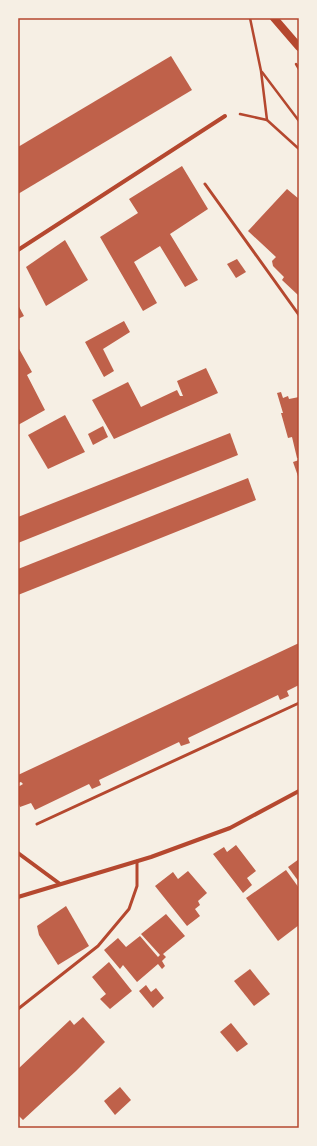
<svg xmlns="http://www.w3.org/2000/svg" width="317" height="1146" viewBox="0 0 317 1146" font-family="'DM Sans',sans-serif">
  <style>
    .building { fill: #bf614a }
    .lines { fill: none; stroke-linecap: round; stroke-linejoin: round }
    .path { stroke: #b5482f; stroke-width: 2.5 }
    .service { stroke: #b5482f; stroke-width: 3 }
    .minor { stroke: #b5482f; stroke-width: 4 }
    .secondary { stroke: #b5482f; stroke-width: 8 }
    .neatline { fill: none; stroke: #b5482f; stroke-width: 1.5 }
  </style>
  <rect width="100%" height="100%" fill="#f6efe4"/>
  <g class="building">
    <polygon points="171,56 192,90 18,194 18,147"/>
    <polygon points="182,166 208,209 170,234 198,280 185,287 160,246 134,262 157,303 143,311 100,237 138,213 129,199"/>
    <polygon points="287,189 299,199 299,296 282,280 284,277 273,266 272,261 276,257 248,231"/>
    <polygon points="65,240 88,280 46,306 26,267"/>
    <polygon points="237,259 246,272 236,278 227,264"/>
    <polygon points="18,305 24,316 18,319"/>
    <polygon points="124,321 130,332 103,349 114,371 104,377 85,342"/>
    <polygon points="18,347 32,372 27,375 45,410 18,425"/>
    <polygon points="206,368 218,393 114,439 92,400 128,382 141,407 177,390 180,396 183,396 177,381"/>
    <polygon points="281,392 283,398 288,396 289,399 299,397 299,458 297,458 292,437 288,438 281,413 283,413 277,393"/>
    <polygon points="65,415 85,452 48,469 28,435"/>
    <polygon points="103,426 108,437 93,445 88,434"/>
    <polygon points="230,433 238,455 18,543 18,517"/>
    <polygon points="299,460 299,479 293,462"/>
    <polygon points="248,478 256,500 18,595 18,569"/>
    <polygon points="299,643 299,685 287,691 289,696 280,700 278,695 188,738 190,743 181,746 179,742 99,780 101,785 92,789 89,784 35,810 31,803 20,807 18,802 18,787 23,784 21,782 18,783 18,775"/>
    <polygon points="236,845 256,871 247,878 252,885 243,893 213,854 224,847 227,852"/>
    <polygon points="299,859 299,882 288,867"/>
    <polygon points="286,870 299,888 299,925 278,941 246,898"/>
    <polygon points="188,871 207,893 198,901 200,905 195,909 200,916 187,926 155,886 173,872 178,879"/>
    <polygon points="66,906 89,946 58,965 39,935 37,926"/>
    <polygon points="166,914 185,936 163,954 166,957 162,961 165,966 162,969 158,964 137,982 123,965 120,969 104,950 118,938 126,947 140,936 158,957 160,955 141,934"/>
    <polygon points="109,962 132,991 110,1009 100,999 106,994 92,977"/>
    <polygon points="250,969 270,994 254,1006 234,981"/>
    <polygon points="146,985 151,992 156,988 164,998 153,1008 139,991"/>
    <polygon points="83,1017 105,1042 76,1071 23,1120 18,1115 18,1069 70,1020 74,1025"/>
    <polygon points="231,1023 248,1044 237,1052 220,1032"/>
    <polygon points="120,1087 131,1100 115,1115 104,1101"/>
  </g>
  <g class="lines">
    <g class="path">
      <polyline points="250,18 261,71 267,120 299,149"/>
      <polyline points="296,64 299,69"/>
      <polyline points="262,72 299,121"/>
      <polyline points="240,114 267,120"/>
    </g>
    <g class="service">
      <polyline points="205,184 299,315"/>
      <polyline points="37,824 299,703"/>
      <polyline points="18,1009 98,946 129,909 137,886 137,861"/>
    </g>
    <g class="minor">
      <polyline points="18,250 225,116"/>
      <polyline points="18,853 60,884"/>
      <polyline points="18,897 151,857 230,828 299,791"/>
    </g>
    <polyline class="secondary" points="274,18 299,47"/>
  </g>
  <rect width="317" height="1146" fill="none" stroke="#f6efe4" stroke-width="38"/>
  <rect x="19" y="19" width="279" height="1108" class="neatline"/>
</svg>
